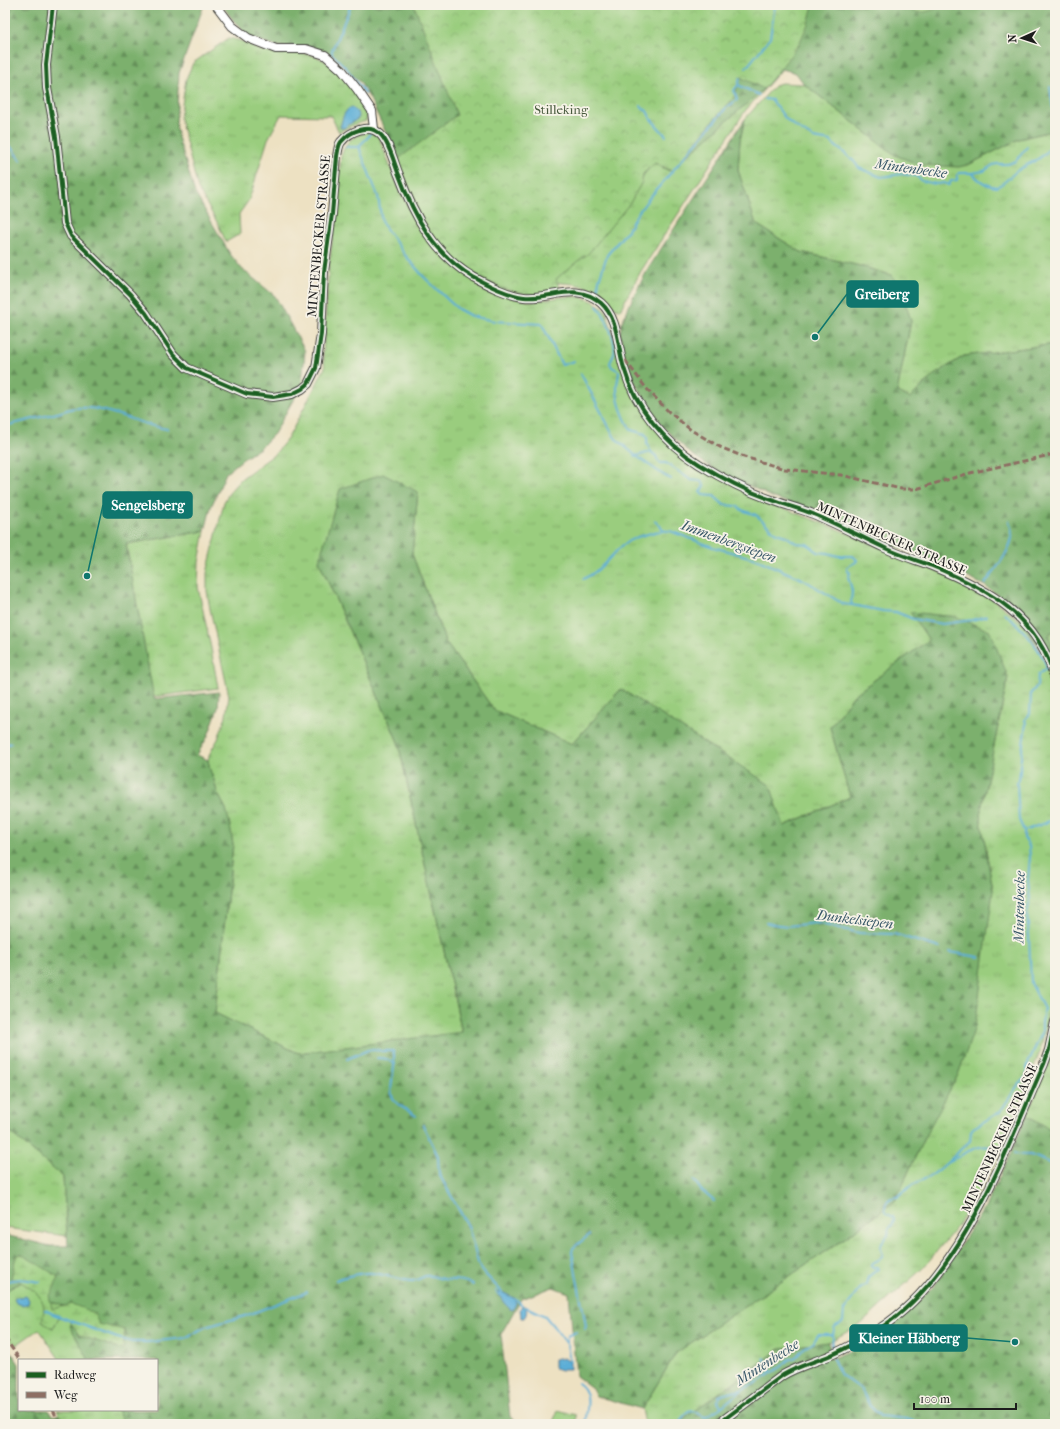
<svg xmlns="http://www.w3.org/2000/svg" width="1060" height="1429" viewBox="0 0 1060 1429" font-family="'IM FELL French Canon',serif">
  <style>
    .grass { fill: url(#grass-tufts); stroke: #5b744d }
    .forest { fill: url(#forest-firs); stroke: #4c6644 }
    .wetland { fill: url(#wetland-marsh); stroke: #5b744d }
    .park { fill: url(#park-crowns); stroke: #5b744d }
    .water { fill: #5caed7; stroke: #3c657a }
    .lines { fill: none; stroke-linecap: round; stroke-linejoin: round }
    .stream { stroke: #5caed7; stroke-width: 2 }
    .minor-casing { stroke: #3b3a35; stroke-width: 10 }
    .minor { stroke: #fff; stroke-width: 8 }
    .quiet { stroke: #8d6e63; stroke-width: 3; stroke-dasharray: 6 3; stroke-linecap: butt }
    .cycleway-casing { stroke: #f7f3e8; stroke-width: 6 }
    .cycleway { stroke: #1b5e20; stroke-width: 4 }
    .labels { text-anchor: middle; stroke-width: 3.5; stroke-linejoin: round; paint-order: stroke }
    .park-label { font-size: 13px; fill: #485a3e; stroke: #f7f3e8 }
    .street-label { font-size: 13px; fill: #1c1c1c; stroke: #f7f3e8 }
    .water-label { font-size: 14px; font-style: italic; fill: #365667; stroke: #f7f3e8 }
    .leader { fill: none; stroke: #0f766e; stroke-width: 1.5 }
    .callout-dot { fill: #0f766e; stroke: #f7f3e8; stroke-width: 1.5 }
    .callout { fill: #0f766e; stroke: #0f766e; stroke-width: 1.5 }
    .callout-label { font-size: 14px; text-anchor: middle; font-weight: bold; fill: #fff }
  </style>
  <defs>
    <pattern id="grass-tufts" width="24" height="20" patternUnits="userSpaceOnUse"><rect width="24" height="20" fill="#9acd7e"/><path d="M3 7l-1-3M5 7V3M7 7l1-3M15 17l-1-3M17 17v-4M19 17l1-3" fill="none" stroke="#84af6c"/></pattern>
    <pattern id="forest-firs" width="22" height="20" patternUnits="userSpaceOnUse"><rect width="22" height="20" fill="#7bb06d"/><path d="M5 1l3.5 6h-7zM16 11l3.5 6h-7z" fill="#648e59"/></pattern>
    <pattern id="wetland-marsh" width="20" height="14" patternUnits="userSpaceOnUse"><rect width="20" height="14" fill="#9acd7e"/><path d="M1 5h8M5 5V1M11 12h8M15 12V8" fill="none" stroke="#84af6c"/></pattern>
    <pattern id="park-crowns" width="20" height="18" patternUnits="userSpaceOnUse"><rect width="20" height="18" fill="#9acd7e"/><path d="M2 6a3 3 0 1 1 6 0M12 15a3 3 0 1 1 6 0" fill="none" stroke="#84af6c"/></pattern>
  </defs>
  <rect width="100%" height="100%" fill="#f7f3e8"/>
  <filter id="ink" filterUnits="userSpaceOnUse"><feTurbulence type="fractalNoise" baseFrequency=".025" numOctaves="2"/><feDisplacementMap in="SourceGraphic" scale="8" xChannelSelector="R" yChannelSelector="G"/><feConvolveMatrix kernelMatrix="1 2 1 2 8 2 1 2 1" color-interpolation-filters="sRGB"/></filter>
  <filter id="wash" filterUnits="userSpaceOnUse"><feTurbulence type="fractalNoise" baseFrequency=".012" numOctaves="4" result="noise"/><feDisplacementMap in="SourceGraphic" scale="16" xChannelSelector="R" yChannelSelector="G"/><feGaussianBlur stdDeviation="0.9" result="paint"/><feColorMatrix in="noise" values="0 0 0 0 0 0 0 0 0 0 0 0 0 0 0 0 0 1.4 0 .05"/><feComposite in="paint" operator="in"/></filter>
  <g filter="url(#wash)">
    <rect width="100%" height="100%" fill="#ede1c2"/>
    <g class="grass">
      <polygon points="5,5 11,5 5,36"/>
      <path d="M229,38C235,39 241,41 247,43C252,45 256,49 261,50C272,54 286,52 298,53C326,54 343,74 358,96C364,104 370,111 366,121L356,124L339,132L331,116L281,115L268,139L249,200L239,214L240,234L226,242L217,222L198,189L180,118L186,79L193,63Z"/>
      <polygon points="781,83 804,84 895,155 970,164 1019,139 1055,130 1055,344 964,356 934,375 910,398 897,392 911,321 891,275 860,266 801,252 756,224 738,170 740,140 745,119 775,85"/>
      <polygon points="768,85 745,111 641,271 620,310 602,300 593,289 574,284 550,282 575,260 654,162 670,170"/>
      <path d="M367,132L378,135L399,189L411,212L514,298C521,299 529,302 535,301C561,298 584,289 606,311L633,395L682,454L770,503L830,526L933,569L986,594L1023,623L1050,668L1049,689L1055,716V982L1041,1048L1003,1147L994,1164L956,1228L923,1268L861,1324L829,1342L781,1348L676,1424H645L642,1409L676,1353L834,1246L895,1201L924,1138L993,890L980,815L1008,677L911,612L929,640L854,695L830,727L850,797L784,826L621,689L572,744L494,710L446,643L412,554L418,492L319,561L398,742L462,1033L298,1053L215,1013L233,844L226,809L217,792L214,780L210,770L208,760L210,753L218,739L226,716L229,696L210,609L207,591V573L224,502L231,490L242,478L275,454L288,438L325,368L323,353L329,265L336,215L341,156L345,146L350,140L360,134Z"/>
      <polygon points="205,531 199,562 198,587 211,648 218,688 153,697 126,544"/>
      <polygon points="1055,630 1055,652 1047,635"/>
      <polygon points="1055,1038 1055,1132 1027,1115 1047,1067"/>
      <polygon points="5,1128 63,1177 67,1236 5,1228"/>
      <polygon points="33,1276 79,1311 71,1326 89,1360 60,1360 39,1329 15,1346 5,1333 5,1291"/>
      <polygon points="57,1410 117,1410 124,1424 66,1424"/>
      <polygon points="558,1410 576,1415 576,1424 552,1424"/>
    </g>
    <g class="forest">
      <polygon points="12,5 204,5 179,73 176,124 178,137 195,193 230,254 242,269 275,296 305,351 302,384 274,434 260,448 243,459 226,473 211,507 205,531 126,544 154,699 219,692 218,708 208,736 197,755 208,760 210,770 214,780 217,792 226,809 230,825 233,844 215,1013 298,1053 462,1032 398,742 319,561 340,489 383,474 418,492 412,554 446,643 494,710 572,744 621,689 770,785 784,826 850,797 830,727 854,695 929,640 910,612 957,617 990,631 1008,677 980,815 993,890 975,1027 958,1075 924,1138 895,1201 834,1246 676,1353 642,1409 596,1396 592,1388 576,1376 569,1293 553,1287 521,1299 501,1334 510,1417 519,1424 124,1424 117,1410 157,1410 157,1360 89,1360 70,1326 79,1311 46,1300 33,1276 5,1291 5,1235 50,1246 68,1246 63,1177 5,1128 5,1021 9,1012 5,1009 5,36"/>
      <polygon points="222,5 1055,5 1055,130 1019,139 970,164 959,167 920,165 895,155 804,84 796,73 782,69 768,85 669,171 653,162 575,260 473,274 451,258 432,235 410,194 387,135 370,99 360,82 334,57 325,51 276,46 249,37 233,20"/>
      <polygon points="745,119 740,140 738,170 756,224 801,252 860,266 891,275 902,290 911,321 897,392 910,398 934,375 964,356 1055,344 1055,630 1048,635 1055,652 1055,668 1009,603 985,586 935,561 871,538 819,512 774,498 709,466 691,454 662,426 627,370 620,333 622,322 634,295 648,269"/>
      <polygon points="1027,1115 1055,1132 1055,1424 676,1424 782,1348 829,1342 830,1359 868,1344 886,1333 935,1285 985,1207 1008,1160"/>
      <polygon points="5,1342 19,1364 19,1410 49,1410 53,1416 59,1414 65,1424 5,1424"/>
    </g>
    <path class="wetland" d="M21,1254L59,1277L51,1294L49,1295L52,1309L72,1304L94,1313L99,1324L125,1330L123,1350L79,1335L69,1320L59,1317L53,1329L42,1321C49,1296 34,1291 16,1279H11L16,1256Z"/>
    <g class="park">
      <path d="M414,5H813L808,24L798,46L764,89L740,77L735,95L732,100L716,117L672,171L655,163L643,174L642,182L630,203L588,254L579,260L556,279L560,289C554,290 548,294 542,294C500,299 451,262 428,229C413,209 406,183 397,160L457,115Z"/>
      <path d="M905,5H944C930,11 916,18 905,5Z"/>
    </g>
    <g class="water">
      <path d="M352,107L357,112L359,118L344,128H340C342,119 344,110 352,107Z"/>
      <polygon points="499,1292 502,1292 516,1299 516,1304 513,1309 511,1310 504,1303 498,1294"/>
      <polygon points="25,1296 27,1297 29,1300 28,1304 22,1305 16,1303 14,1299 15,1297 22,1298"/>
      <path d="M522,1305L526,1307C527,1311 527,1314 524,1318H521L520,1309Z"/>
      <polygon points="564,1358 570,1362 570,1370 561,1370 554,1368 554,1360"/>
    </g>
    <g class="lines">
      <g class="stream">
        <polyline points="349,5 350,8 332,50 332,54 347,69 365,94"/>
        <polyline points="746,68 770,38 775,5"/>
        <polyline points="738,85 740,78"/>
        <polyline points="1050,87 1053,108"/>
        <path d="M765,99L772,100L785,118L793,125L813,138L831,141L833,144L853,160L859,168L881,177L902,174L916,176L922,181L936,184L944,183L949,185L951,181L957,180V175L959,173H972C979,181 986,186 997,187C1005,183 1010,176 1017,171C1028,163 1044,159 1051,146L1055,145"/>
        <polyline points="641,106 647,111 651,119 666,136"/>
        <polyline points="1055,128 1055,131"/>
        <polyline points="370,133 369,136 360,145 360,150 378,196 382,223 405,255 423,276 448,300 458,309 471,316 494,321 542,324 562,365 574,361"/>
        <polyline points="5,143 11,147 20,160"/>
        <polyline points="345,147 360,147"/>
        <polyline points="972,173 984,171 993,165 997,164 1008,164 1016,161 1027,147"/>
        <polyline points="597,293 599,280 607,255 628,230 635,217 646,202 726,108 737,100 734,90 738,85 759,95"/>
        <path d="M597,306C605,314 617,342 614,354C613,357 611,360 610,363L612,367L619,371C619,375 618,379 617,384C616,399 623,417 631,430L645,434L647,437V444L651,452L656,456L658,461L660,463H666L691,480L700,481L703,483L704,486L700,492L703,495L714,496L724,505L737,506L742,510L756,515L776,533L786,536L796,543L807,544L818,552L828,553L838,556H853L857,560L856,562L847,567V570L850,573L848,578C850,582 851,586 852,591C852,596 850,600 852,605L883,611L896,612L913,619L942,624L972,620L987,616"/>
        <polyline points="581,374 615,438 636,456 651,452"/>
        <path d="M5,426L61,412C93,397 135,425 167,429"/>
        <polyline points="636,456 665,476 671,479"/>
        <polyline points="655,521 664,530"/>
        <path d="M583,579C600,572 610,556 623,545C633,537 644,535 655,532C661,531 664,530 670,531L713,547L756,559L806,581L843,604L852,605"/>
        <path d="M985,584C994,571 1010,552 1012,537C1012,531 1011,526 1009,521"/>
        <polyline points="5,745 11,743"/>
        <polyline points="1024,831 1055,819"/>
        <polyline points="766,923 787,926 816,923 860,933 894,934 940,948"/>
        <polyline points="950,952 979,957"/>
        <path d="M377,1058C385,1058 389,1059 395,1064"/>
        <path d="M347,1059L368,1050L373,1049L382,1051H393C399,1065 385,1090 395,1101C400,1107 409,1111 416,1116"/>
        <polyline points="423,1125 438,1156 439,1174 468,1226 479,1266 485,1274 502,1292"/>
        <path d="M1014,1153C1019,1156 1025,1154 1030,1155C1039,1157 1046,1163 1055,1165"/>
        <path d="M949,1162C965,1153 981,1140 999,1150"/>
        <polyline points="694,1180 701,1190 714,1201"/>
        <path d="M336,1280C342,1277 366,1272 372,1273C385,1274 398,1280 411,1281C417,1281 421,1277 426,1276C432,1275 438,1278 443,1279C454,1281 464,1279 473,1285"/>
        <path d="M5,1282C17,1277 28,1280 40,1282"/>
        <polyline points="496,1291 498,1294"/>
        <polyline points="516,1299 522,1305"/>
        <polyline points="526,1307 545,1316 554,1327 567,1344 570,1362"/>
        <polyline points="45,1310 53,1314 117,1338 132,1342 148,1342 185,1338 205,1327 245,1316 307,1292"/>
        <polyline points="585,1329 586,1326 572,1252 573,1248 589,1235"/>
        <polyline points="567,1343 567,1336 576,1332"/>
        <polyline points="832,1348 833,1335"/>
        <polyline points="764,1358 772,1373"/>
        <polyline points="833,1359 841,1375 861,1389 870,1406 880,1416 907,1419 921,1424"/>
        <path d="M578,1383C592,1392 587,1409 585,1424"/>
        <polyline points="721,1406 718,1401 719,1396 725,1394 740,1390"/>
        <path d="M679,1424C683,1417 686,1409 696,1412C700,1413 701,1416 705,1417L720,1408L743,1389L758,1382L781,1367L788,1360L796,1357L804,1348L813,1343L818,1335H833C835,1322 835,1328 843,1322L844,1310L859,1290L866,1284L868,1277L878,1269L877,1267H872V1264C875,1260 880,1261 883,1256L880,1246L888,1235L889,1228L892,1226L894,1220L893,1217L886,1213C883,1203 888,1197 898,1197C904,1191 910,1185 918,1182C921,1180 926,1179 929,1177C945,1167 956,1153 970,1141L971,1131L973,1128L1000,1112L1018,1085L1027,1076V1068L1029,1061L1042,1033V1022L1044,1009L1031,983L1029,936L1027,914L1030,900L1028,880L1030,857L1029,846L1024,838V831L1019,820L1017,783L1019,780C1019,775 1021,770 1020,764L1026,724L1025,719L1030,714L1031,693L1037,686L1038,675L1047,668C1040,646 1022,628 1004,613"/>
      </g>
    </g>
  </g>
  <g filter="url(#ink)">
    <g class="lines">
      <g class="minor-casing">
        <g id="minor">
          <path d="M53,5L46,65L47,88L56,137L65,223L71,236L130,294L146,313L173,354L187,368L247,394L273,397L292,394L302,389L308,384L316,368L321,334L324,272L332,214L337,156C338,152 338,146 341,142C350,131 369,123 380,134C389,142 394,163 399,175C414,216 434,254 473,277C488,285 507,295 524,297C551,300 576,281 601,303C619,319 617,347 624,368C635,407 665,443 699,464C723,479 748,492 775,501C788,506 801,509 813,514C837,524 861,537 885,548C900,555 916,560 932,566C988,589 1038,616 1055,679"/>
          <polyline points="216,5 232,26 248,38 276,49 306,49 325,55 342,70 357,89 372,111 374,129"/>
          <path d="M718,1424L783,1375C798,1366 815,1362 831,1355C847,1348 863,1339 879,1329C964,1274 1004,1153 1044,1064L1049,1050L1055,1022"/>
        </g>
      </g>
      <use href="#minor" class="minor"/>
      <g class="quiet">
        <polyline points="625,360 646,388 669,412 691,430 720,447 744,457 785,469 841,475 901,489 916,489 970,473 1055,454"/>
        <polyline points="5,1338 20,1360"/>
        <polyline points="53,1410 55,1414 57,1424"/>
      </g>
      <g class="cycleway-casing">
        <g id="cycleway">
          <path d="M53,5L46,65L47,88L56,137L65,223L71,236L130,294L146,313L173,354L187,368L247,394L273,397L292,394L302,389L308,384L316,368L321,334L324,272L332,214L337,156C338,152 338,146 341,142C350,131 369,123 380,134C389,142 394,163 399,175C414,216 434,254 473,277C488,285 507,295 524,297C551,300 576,281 601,303C619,319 617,347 624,368C635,407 665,443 699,464C723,479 748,492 775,501C788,506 801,509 813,514C837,524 861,537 885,548C900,555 916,560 932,566C988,589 1038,616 1055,679"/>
          <path d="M718,1424L783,1375C798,1366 815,1362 831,1355C847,1348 863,1339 879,1329C964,1274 1004,1153 1044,1064L1049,1050L1055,1022"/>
        </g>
      </g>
      <use href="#cycleway" class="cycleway"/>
    </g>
  </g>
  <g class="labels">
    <g class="park-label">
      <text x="561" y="114">Stilleking</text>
    </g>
    <g class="street-label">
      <text transform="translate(318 236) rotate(-85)" y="5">MINTENBECKER STRASSE</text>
      <text transform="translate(892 538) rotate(24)" y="5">MINTENBECKER STRASSE</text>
      <text transform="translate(999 1138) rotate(-65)" y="5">MINTENBECKER STRASSE</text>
    </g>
    <g class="water-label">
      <text transform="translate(911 168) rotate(8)" y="5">Mintenbecke</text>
      <text transform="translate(729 541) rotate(20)" y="5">Immenbergsiepen</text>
      <text transform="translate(1019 907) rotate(-89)" y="5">Mintenbecke</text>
      <text transform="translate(855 919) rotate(7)" y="5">Dunkelsiepen</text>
      <text transform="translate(767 1362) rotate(-33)" y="5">Mintenbecke</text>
    </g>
  </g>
  <path class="leader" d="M815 337L847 294M87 576L103 505M1015 1342L967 1338"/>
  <g class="callout-dot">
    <circle cx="815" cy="337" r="4"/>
    <circle cx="87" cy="576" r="4"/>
    <circle cx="1015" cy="1342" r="4"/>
  </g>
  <g class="callout">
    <rect x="847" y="281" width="71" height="26" rx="4"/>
    <rect x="103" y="492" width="89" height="26" rx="4"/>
    <rect x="850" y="1325" width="117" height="26" rx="4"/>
  </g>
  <g class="callout-label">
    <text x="882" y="299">Greiberg</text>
    <text x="148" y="510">Sengelsberg</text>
    <text x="909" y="1343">Kleiner Häbberg</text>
  </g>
  <rect width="1060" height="1429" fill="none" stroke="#f7f3e8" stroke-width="20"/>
  <rect x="18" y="1359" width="140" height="52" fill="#f7f3e8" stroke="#9f9d96"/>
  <rect x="26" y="1372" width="20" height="6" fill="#1b5e20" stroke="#9f9d96"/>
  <text x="54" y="1379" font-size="12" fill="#1c1c1c">Radweg</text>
  <rect x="26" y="1392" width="20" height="6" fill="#8d6e63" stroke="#9f9d96"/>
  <text x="54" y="1399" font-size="12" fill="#1c1c1c">Weg</text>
  <g transform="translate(1022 38) rotate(267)" stroke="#f7f3e8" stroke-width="3" paint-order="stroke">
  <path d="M0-3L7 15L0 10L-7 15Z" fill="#1c1c1c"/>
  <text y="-6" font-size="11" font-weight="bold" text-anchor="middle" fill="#1c1c1c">N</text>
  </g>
  <path d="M914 1403v6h102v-6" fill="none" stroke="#1c1c1c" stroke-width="2"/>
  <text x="920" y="1403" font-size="12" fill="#1c1c1c" stroke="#f7f3e8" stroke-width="3" paint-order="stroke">100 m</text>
</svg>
